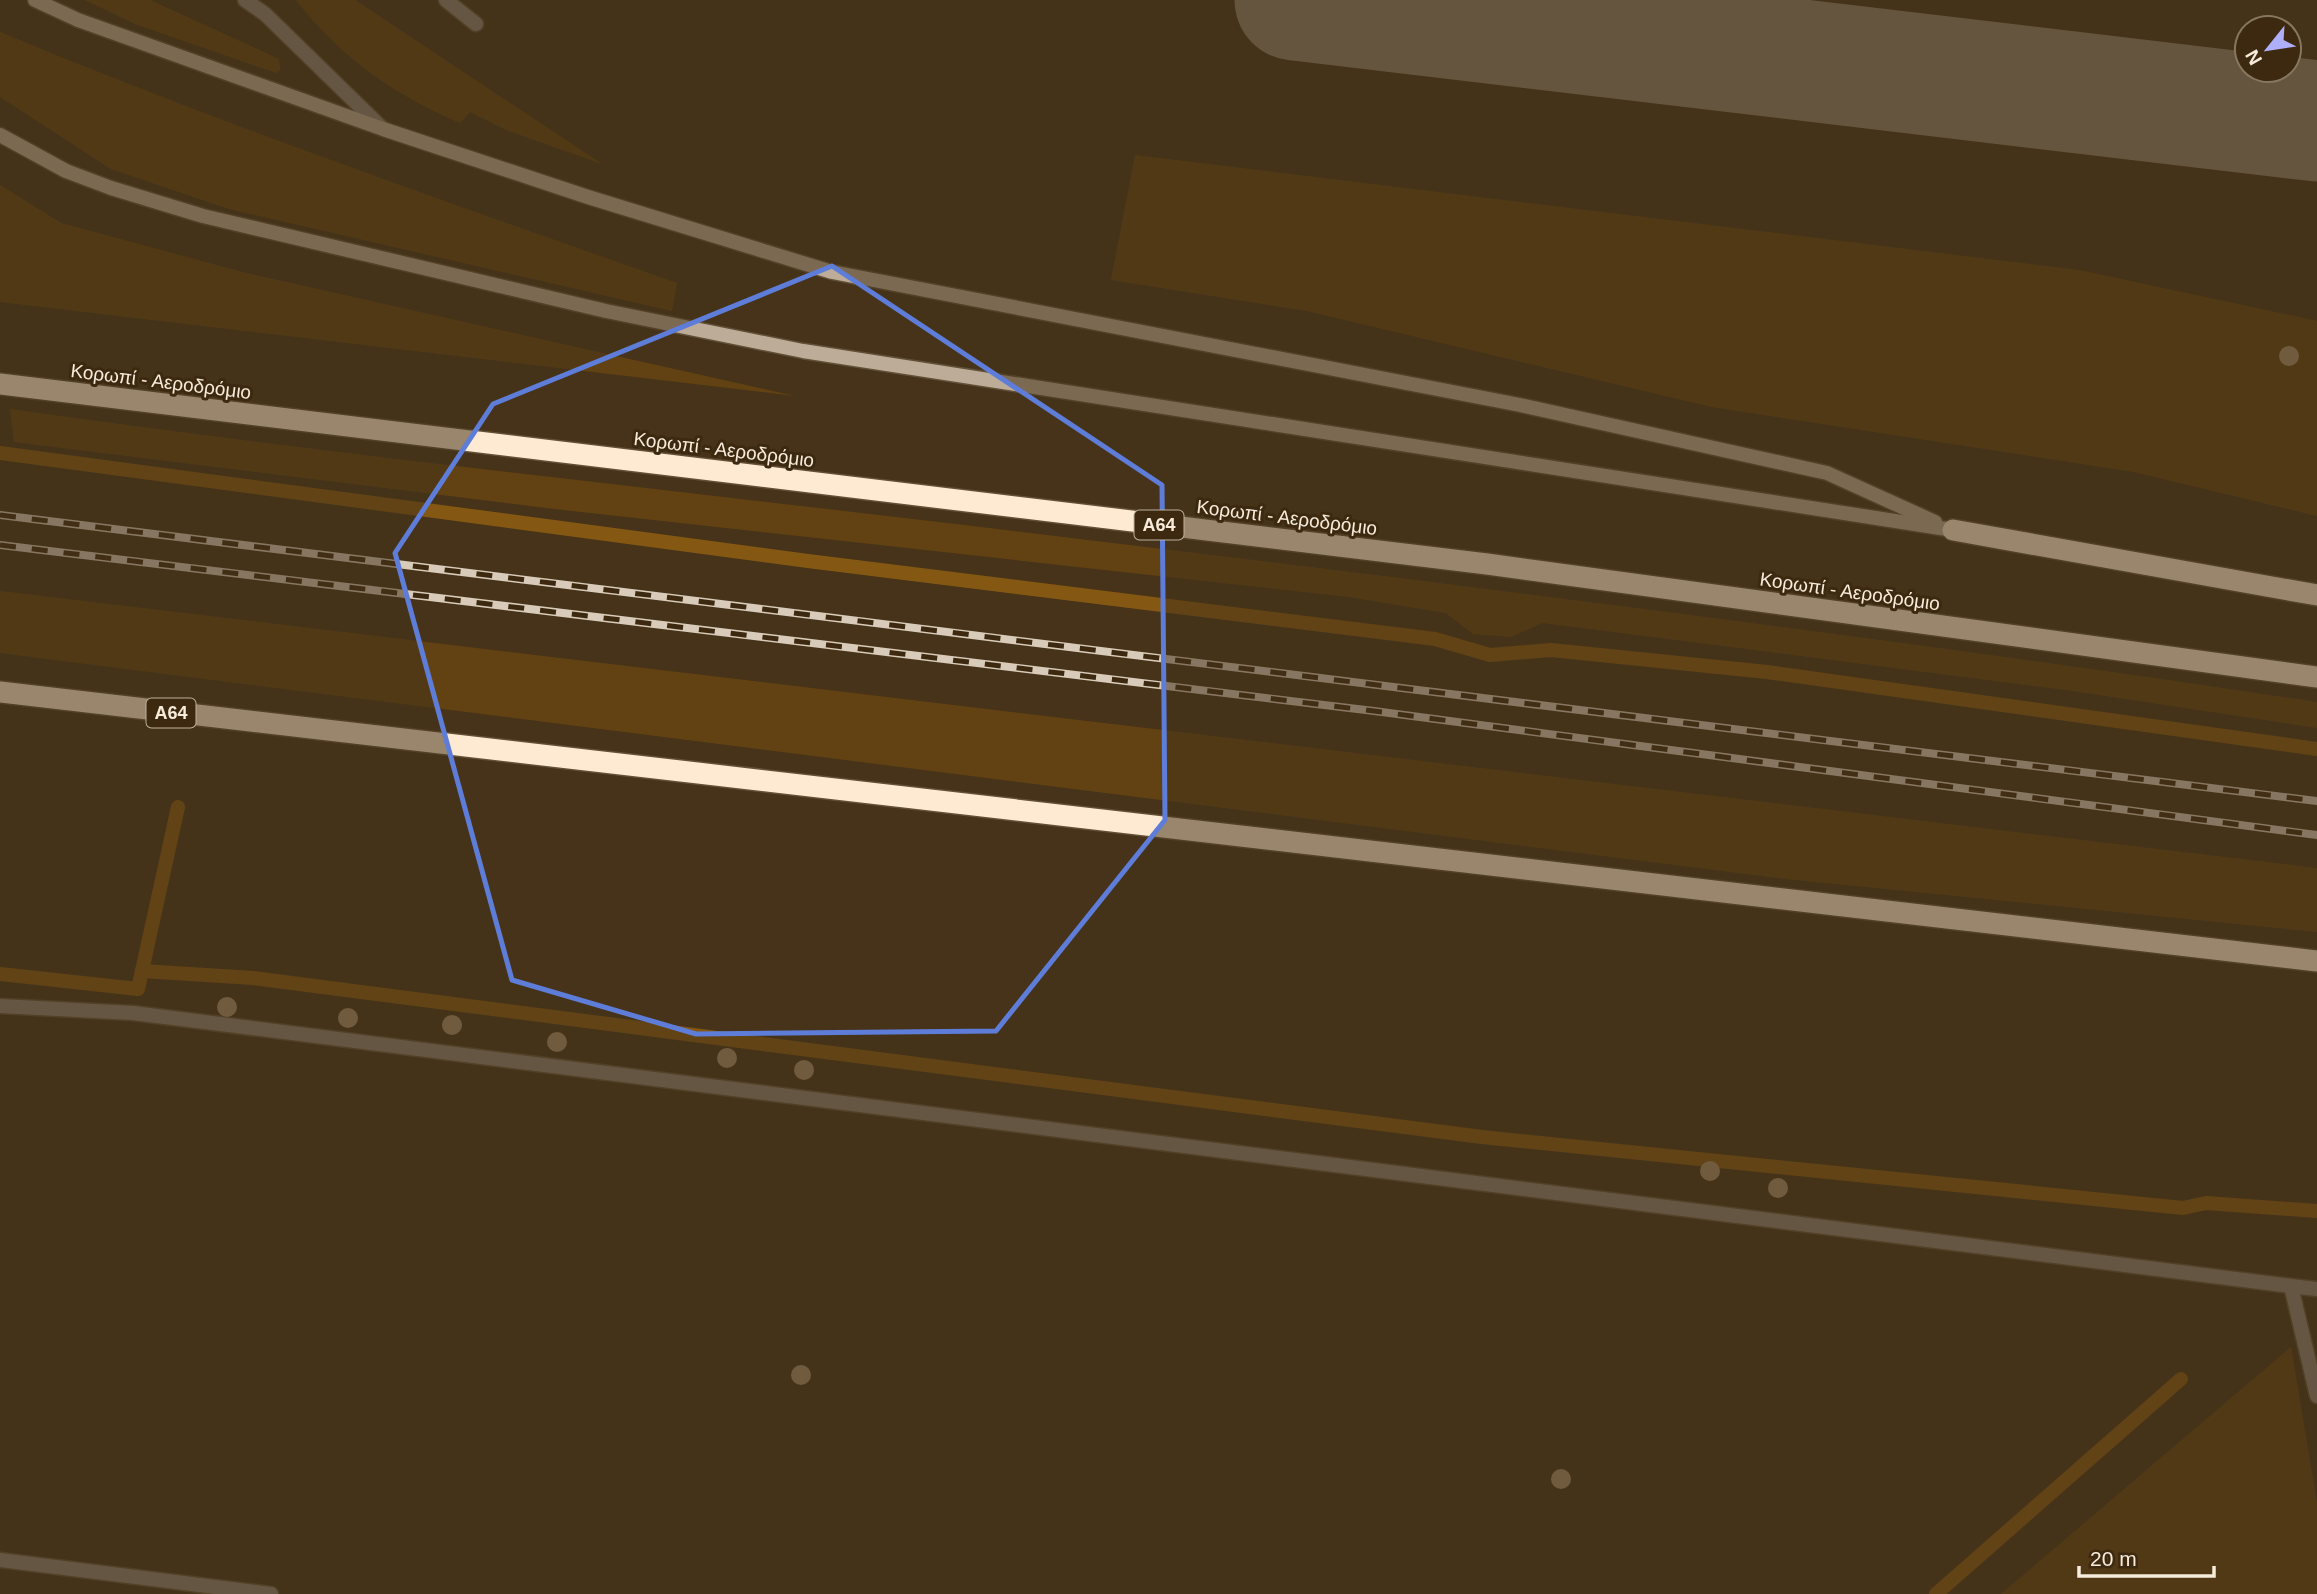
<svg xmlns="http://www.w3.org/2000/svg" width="2317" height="1594" viewBox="0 0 2317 1594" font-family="Helvetica,sans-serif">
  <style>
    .green { fill: #624212 }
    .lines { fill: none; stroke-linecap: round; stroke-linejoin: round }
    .stream { stroke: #845812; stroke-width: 14 }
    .taxiway { stroke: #8f7f6a; stroke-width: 121 }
    .lane-casing { stroke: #625038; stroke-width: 17 }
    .street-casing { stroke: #625038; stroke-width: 17 }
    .secondary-casing { stroke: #625038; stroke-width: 17 }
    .highway-casing { stroke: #625038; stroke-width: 24 }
    .lane { stroke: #8c8275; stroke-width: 14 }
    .street { stroke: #8c8275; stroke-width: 14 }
    .secondary { stroke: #bcac98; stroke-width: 14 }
    .highway { stroke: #feead2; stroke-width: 21 }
    .rail-casing { stroke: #d8cbba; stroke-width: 8 }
    .rail { stroke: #3c290f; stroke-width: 5; stroke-dasharray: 16; stroke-linecap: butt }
    .tree { fill: #a78d6c }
    .marked { fill: none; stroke: #5e7dd9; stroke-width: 5; stroke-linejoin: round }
    .labels { text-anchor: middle; stroke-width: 6; stroke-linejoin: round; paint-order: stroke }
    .shield { fill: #3c290f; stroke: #bfb19e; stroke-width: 2 }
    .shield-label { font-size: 18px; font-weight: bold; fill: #f7ebdc }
    .street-label { font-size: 19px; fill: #f7ebdc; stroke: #3c290f }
  </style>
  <rect width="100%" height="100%" fill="#463319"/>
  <g class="green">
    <polygon points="85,0 150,0 279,59 280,70 276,73 135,24"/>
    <path d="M296,0H355L602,164L506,130L470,112L460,123C393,94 341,58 296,0Z"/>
    <path d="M0,32C223,125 450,203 677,283L672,311L229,209L111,169L0,97Z"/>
    <polygon points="1135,155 2079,270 2317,321 2317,516 2134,472 1712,407 1307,311 1111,280"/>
    <polygon points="0,185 61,223 246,273 795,396 0,302"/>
    <path d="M10,409C330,454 652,488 973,526C1421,580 1870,635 2317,702V728L2066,690L1543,623L1510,637L1473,634L1446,613L1349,597L554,509L14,442Z"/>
    <polygon points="0,591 2317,868 2317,932 1785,879 0,653"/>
    <polygon points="2291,1347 2317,1503 2317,1594 2001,1594"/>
  </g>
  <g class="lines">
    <g class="stream">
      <polyline points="0,453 808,561 1435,639 1490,655 1551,650 1767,672 2317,749"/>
      <polyline points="142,971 253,978 1482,1137 2183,1208 2206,1203 2317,1211"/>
      <polyline points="0,974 138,989 178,807"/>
      <polyline points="1936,1594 2181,1379"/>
    </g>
    <polyline class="taxiway" points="1295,0 2317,121"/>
    <g class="lane-casing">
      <g id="lane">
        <polyline points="446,0 476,24"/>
        <polyline points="0,1006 133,1013 2291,1286"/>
        <polyline points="2317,1289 2291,1286 2317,1396"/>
        <polyline points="0,1560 271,1594"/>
      </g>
    </g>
    <g class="street-casing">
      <polyline id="street" points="245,0 265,14 383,129"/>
    </g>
    <g class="secondary-casing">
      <g id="secondary">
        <polyline points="35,0 78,20 383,129 588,197 832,272 1520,405 1827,473 1935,522"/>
        <polyline points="0,135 66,171 111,188 203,216 606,311 803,351 1953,530"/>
      </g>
    </g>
    <g class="highway-casing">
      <g id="highway">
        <polyline points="0,384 1487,564 2317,677"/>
        <polyline points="1953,530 2317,595"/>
        <polyline points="0,692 2317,961"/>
      </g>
    </g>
    <use href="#lane" class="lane"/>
    <use href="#street" class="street"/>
    <use href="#secondary" class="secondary"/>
    <use href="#highway" class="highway"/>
    <g class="rail-casing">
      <g id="rail">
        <polyline points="0,515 2317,801"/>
        <polyline points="0,545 1374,711 2317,835"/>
      </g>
    </g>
    <use href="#rail" class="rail"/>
  </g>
  <g class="tree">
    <circle cx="2289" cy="356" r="10"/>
    <circle cx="227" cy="1007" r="10"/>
    <circle cx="348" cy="1018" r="10"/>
    <circle cx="452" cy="1025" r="10"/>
    <circle cx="557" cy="1042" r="10"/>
    <circle cx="727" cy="1058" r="10"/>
    <circle cx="804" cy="1070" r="10"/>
    <circle cx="1710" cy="1171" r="10"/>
    <circle cx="1778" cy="1188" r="10"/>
    <circle cx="801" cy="1375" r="10"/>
    <circle cx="1561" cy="1479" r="10"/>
  </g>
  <path d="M0 0H2317V1594H0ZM832,266L1162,485L1165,820L996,1031L696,1034L512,980L395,553L493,404Z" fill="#463319" fill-opacity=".55" fill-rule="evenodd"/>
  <path class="marked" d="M832,266L1162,485L1165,820L996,1031L696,1034L512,980L395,553L493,404Z"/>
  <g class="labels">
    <g class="shield">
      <rect x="1134.5" y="510.5" width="49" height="29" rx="5"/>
      <rect x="146.5" y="698.5" width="49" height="29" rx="5"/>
    </g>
    <g class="shield-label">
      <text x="1159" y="531">Α64</text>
      <text x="171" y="719">Α64</text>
    </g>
    <g class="street-label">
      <text transform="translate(161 381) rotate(7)" y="7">Κορωπί - Αεροδρόμιο</text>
      <text transform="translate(724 449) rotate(7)" y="7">Κορωπί - Αεροδρόμιο</text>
      <text transform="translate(1287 517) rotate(7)" y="7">Κορωπί - Αεροδρόμιο</text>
      <text transform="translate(1850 591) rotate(8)" y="7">Κορωπί - Αεροδρόμιο</text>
    </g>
  </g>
  <g transform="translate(2268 49) rotate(240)"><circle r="33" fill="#3c290f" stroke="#877761" stroke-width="2"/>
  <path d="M0-5L12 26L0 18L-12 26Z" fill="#afaefa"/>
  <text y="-10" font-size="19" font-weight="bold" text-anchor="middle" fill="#f7ebdc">N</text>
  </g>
  <path d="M2079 1566v10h135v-10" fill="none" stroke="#f7ebdc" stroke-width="3.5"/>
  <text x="2090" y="1566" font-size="21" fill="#f7ebdc" stroke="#3c290f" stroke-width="5" paint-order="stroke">20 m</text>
</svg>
